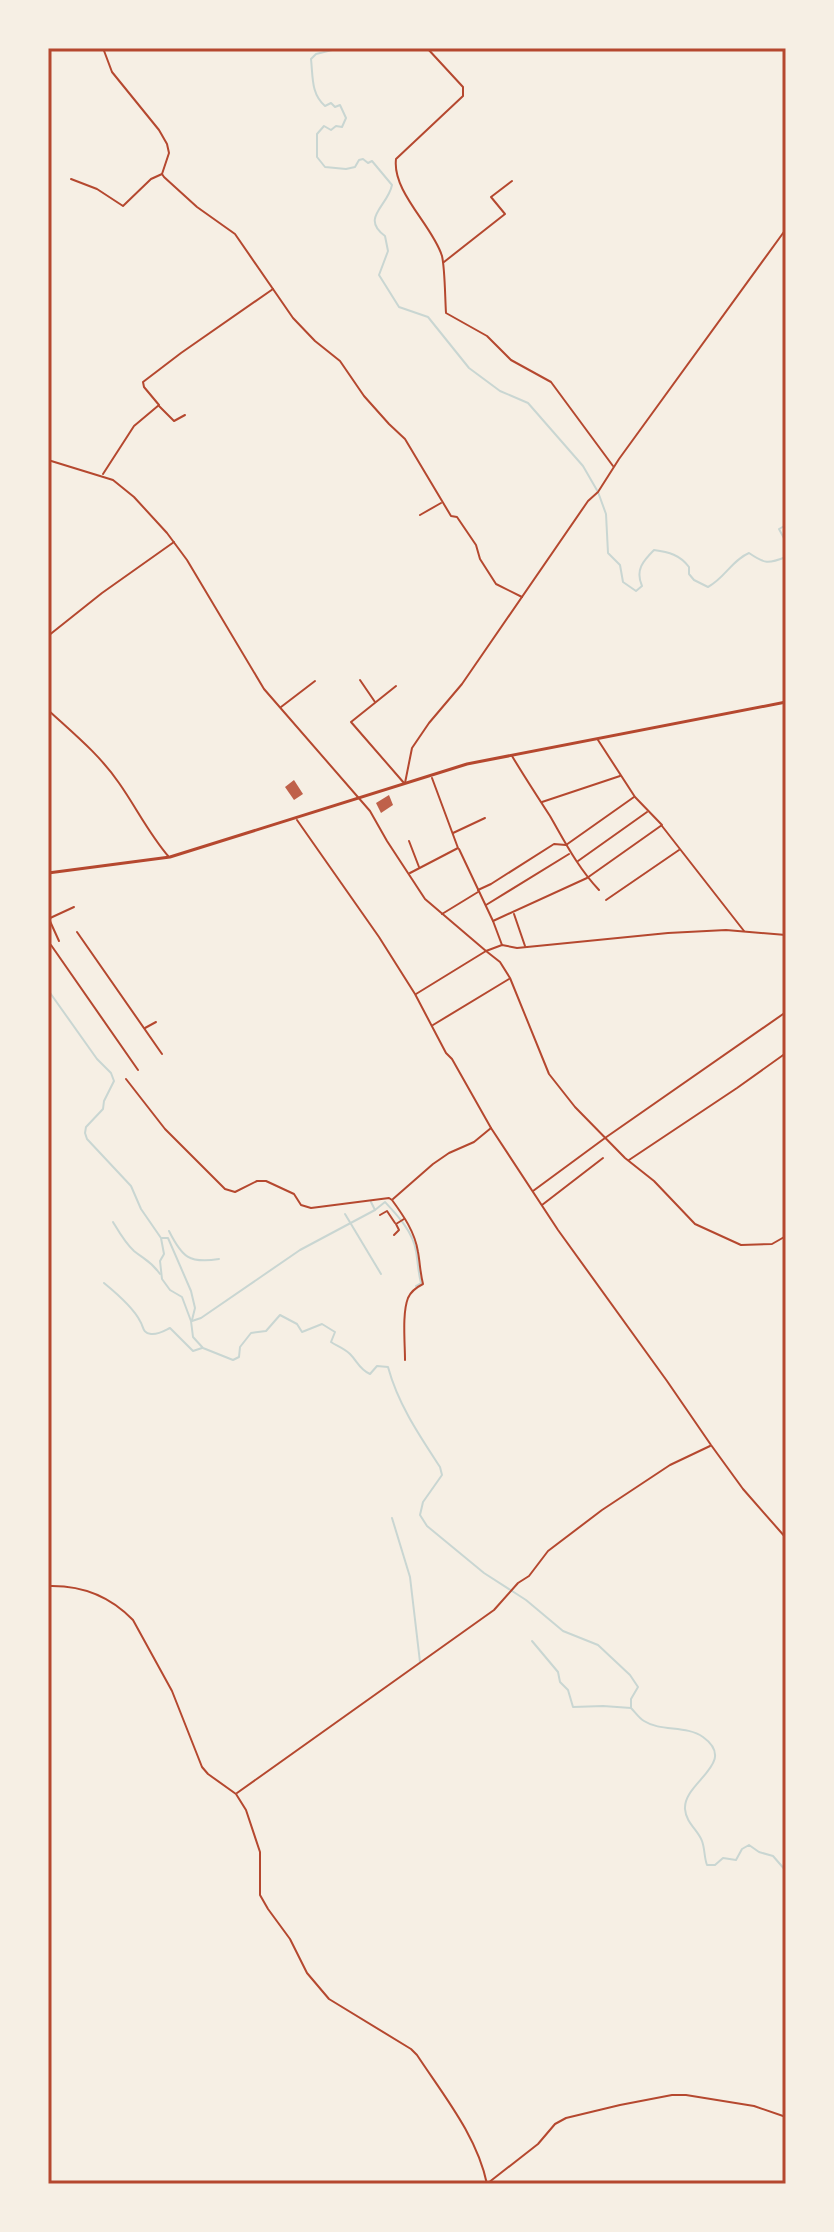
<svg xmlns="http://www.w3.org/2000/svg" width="834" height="2232" viewBox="0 0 834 2232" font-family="'Alegreya Sans',sans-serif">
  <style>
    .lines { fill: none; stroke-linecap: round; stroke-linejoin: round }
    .stream { stroke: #c9d6d2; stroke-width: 2 }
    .building { fill: #bf614a }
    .minor { stroke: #b5482f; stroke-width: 2 }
    .primary { stroke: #b5482f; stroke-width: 3 }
    .neatline { fill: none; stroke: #b5482f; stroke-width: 3 }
  </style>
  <rect width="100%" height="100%" fill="#f6efe4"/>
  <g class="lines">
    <g class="stream">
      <path d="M340,48L316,54L311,59C313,77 311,94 325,106L331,103L335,107L340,105L346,118L342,127L336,126L331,130L324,126L317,134V157L325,167L346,169L355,167L359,160L363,159L368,163L372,161L392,185C388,206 360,218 385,236L388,251L379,275L399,307L428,317L469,368L500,391L528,403L583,466L598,492L606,514L608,553L620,565L623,582L636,591L642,586C635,570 643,561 654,550C669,552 680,555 689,567V574L694,580L708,587C725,578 732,560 749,553C765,564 768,564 786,557"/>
      <polyline points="786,525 779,529 786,542"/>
      <path d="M48,990L97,1059L111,1073L114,1081L104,1101L103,1109L86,1127L85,1133L87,1139L131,1186L141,1209L161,1238L164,1254L160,1261L162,1279L170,1290L182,1297L191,1321L193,1337L203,1348L233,1360L239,1357L240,1347L251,1333L266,1331L280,1315L297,1324L302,1332L322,1324L335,1332L331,1342C337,1346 344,1348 350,1354C358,1362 359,1369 370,1374L377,1366L388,1367C398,1404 419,1435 440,1467L442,1475L423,1502L420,1515L427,1526L484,1573L526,1600L563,1631L598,1645L630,1675L638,1687L631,1699V1708C635,1712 639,1718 644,1721C661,1732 686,1725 703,1737C739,1763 683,1782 685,1809C686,1823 698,1830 702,1841C705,1849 704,1857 707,1865H715L723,1858L736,1860L742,1849L749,1845L759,1852L773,1856L786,1871"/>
      <path d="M371,1202L375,1210L385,1202C398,1216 413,1232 416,1251C418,1262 418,1272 421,1283L416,1286"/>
      <polyline points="345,1214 381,1274"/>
      <path d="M113,1222C119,1232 125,1243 134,1251C145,1260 150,1260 160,1274"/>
      <path d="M169,1231C182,1257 189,1264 219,1259"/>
      <polyline points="162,1238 168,1238 191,1291 195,1308 192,1320"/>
      <path d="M104,1283C115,1292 134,1309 140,1321C144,1327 142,1333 151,1334C158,1335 164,1331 170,1328L193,1351L202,1348"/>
      <polyline points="192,1321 201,1318 300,1250 375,1210"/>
      <polyline points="392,1518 410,1577 420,1662"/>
      <polyline points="532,1641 558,1672 560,1682 568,1690 573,1707 603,1706 631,1708"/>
    </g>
  </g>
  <g class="building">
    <polygon points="294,780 303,794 294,800 285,787"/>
    <polygon points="389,795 393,805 381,813 376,803"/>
  </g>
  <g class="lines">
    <g class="minor">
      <polyline points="103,48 112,72 159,130 167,144 169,153 162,174 164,177 197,207 235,234 293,318 315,341 340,361 364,396 389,424 405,439 451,516 457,517 476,545 480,559 496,584 522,597"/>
      <path d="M427,48L463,87V96L396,159C392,192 433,226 442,256C445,269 445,298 446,313L487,336L511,360L551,382L613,466"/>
      <polyline points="71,179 97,189 123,206 151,179 162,174"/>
      <polyline points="444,262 505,214 491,197 512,181"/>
      <polyline points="159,406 174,421 185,415"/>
      <polyline points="48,460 113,480 134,497 167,533 187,560 264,689 370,811 387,841 425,899 486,951 502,945 517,948 668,933 726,930 786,935"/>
      <polyline points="103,474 134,426 159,405 144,387 143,382 181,353 273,289"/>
      <polyline points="420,515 441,503"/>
      <polyline points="48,636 102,593 174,542"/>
      <polyline points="360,680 375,702"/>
      <polyline points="396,686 351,722 404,783"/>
      <polyline points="281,707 315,681"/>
      <path d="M48,710C73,733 100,755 119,783C136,807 149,834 169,857"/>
      <path d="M512,756C524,776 537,796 550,816C565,842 578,868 599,890"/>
      <polyline points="405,783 412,748 429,723 462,684 588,501 598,492 619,459 786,229"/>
      <polyline points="542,802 620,776"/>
      <polyline points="297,820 379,937 415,994 446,1053 452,1059 491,1128 558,1230 667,1381 711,1445 743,1489 786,1538"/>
      <polyline points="662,826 744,931"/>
      <polyline points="453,833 485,818"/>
      <polyline points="409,841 419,867"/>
      <polyline points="459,849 493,921 502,945"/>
      <polyline points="578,861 647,812"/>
      <polyline points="410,873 458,848 432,778"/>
      <polyline points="478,890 491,884 554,844 566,845 634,797"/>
      <polyline points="606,900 679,850"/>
      <polyline points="486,905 569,854"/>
      <polyline points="442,914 478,892"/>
      <polyline points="514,914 525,946"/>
      <polyline points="48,919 74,907"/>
      <polyline points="49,919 59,941"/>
      <polyline points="493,921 587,878 662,825 635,797 598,740"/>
      <polyline points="77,932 162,1054"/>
      <polyline points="51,945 138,1070"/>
      <polyline points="416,994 486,951 500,962 510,978 549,1074 575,1107 625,1158 654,1181 695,1224 741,1245 772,1244 786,1236"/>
      <polyline points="433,1025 509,979"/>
      <polyline points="145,1028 156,1022"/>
      <path d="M126,1079L165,1129L225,1189L235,1192L257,1181H266L294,1194L301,1205L311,1208L389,1198L392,1200C403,1215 415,1232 418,1252C420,1263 420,1272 423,1284C417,1287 411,1291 408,1298C402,1313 405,1343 405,1360"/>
      <polyline points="629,1160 737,1088 786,1053"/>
      <polyline points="533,1191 605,1138 786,1012"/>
      <polyline points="393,1199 433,1164 449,1153 474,1142 491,1128"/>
      <polyline points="542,1205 603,1158"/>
      <polyline points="380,1215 387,1211 395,1223"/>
      <polyline points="394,1235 399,1230 396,1224 404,1219"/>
      <path d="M48,1586C81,1585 110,1596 133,1620L172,1691L202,1767L208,1774L236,1794L246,1810L260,1852V1895L268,1909L290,1939L307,1973L329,1999L411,2049L417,2055C444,2096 477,2136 487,2184"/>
      <polyline points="237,1793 494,1610 518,1583 529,1576 548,1551 602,1510 670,1465 710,1446"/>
      <polyline points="488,2183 538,2144 555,2124 566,2118 620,2105 672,2095 686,2095 754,2106 786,2117"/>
    </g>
    <polyline class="primary" points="48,873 170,857 467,764 786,702"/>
  </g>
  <rect width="834" height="2232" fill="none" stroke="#f6efe4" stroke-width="100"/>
  <rect x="50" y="50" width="734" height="2132" class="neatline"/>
</svg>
